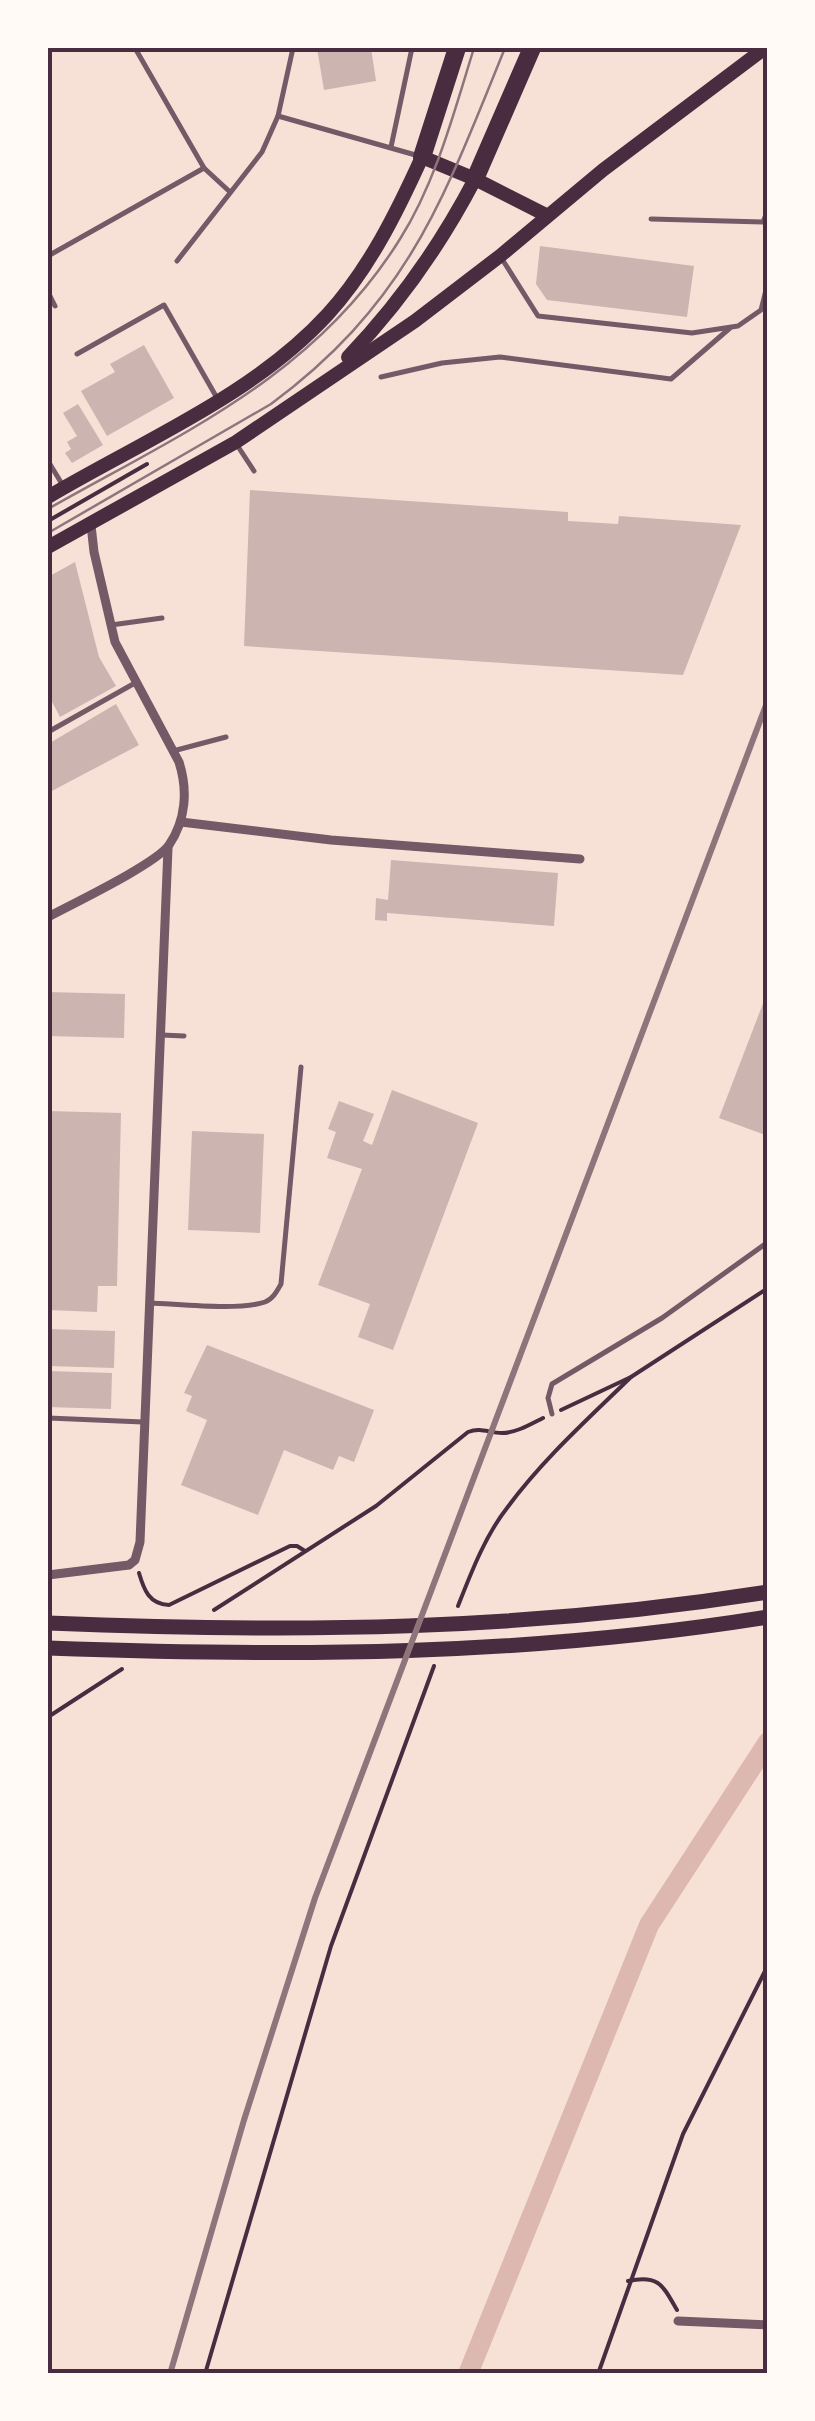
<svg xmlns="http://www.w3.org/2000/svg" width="815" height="2421" viewBox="0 0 815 2421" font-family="Jost,sans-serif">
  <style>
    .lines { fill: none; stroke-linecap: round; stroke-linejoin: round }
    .canal { stroke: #dcb8b0; stroke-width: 20 }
    .building { fill: #ccb4b1 }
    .path { stroke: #4a2c40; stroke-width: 4 }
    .service { stroke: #755966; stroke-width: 5 }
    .minor { stroke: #755966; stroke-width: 9 }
    .secondary { stroke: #4a2c40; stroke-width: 14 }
    .primary { stroke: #4a2c40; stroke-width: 15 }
    .motorway { stroke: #4a2c40; stroke-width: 18 }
    .tram { stroke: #8f747c; stroke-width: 2.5 }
    .rail { stroke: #8f747c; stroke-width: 6 }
    .neatline { fill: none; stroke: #4a2c40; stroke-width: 4 }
  </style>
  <rect width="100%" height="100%" fill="#f7e1d7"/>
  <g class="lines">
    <polyline class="canal" points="468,2374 649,1925 768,1742"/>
  </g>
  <g class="building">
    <polygon points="317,48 371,48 376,81 324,90"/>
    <polygon points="540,246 694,266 687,317 547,300 536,284"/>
    <polygon points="144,345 174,398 107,436 81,391 115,372 110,364"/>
    <polygon points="78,404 103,445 72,463 65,453 71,449 67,442 77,436 63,413"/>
    <polygon points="250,490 568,512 568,521 618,524 619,516 741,525 683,675 244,646"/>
    <polygon points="75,562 99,657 116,686 60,717 48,694 48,577"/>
    <polygon points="116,704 139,745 48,793 48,744"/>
    <polygon points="391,860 558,873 554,926 387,913 387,921 375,920 376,898 388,900"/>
    <polygon points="48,992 125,994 124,1038 48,1036"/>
    <polygon points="767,993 768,993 768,1136 719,1118"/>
    <polygon points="392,1090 478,1123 393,1350 358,1337 370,1304 318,1285 362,1169 327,1158 336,1132 328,1129 339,1101 374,1114 363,1141 372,1145"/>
    <polygon points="48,1111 121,1113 117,1286 98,1286 97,1312 48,1310"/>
    <polygon points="192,1131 264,1134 260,1233 188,1230"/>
    <polygon points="48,1329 115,1331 114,1368 48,1366"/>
    <polygon points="207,1345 374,1410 354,1462 339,1456 333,1470 284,1450 258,1515 181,1485 207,1420 186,1411 192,1396 184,1393"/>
    <polygon points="48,1371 112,1373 111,1409 48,1407"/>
  </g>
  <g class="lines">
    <g class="path">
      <polyline points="48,521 147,464"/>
      <polyline points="561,1410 631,1377 768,1288"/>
      <path d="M139,1573C144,1590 149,1604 169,1605L290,1546H297L305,1551"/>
      <path d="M458,1606C471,1573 485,1536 507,1508C543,1459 588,1419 631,1377"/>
      <path d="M214,1610L376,1506L468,1432C481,1427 489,1433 502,1433C516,1433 531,1424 543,1418"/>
      <polyline points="48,1717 122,1669"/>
      <path d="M628,2281C659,2274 663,2286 677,2310"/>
      <polyline points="205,2374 331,1946 434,1666"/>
      <polyline points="598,2374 683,2134 768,1965"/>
    </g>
    <g class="service">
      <polyline points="135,48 204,168 230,192"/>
      <polyline points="278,116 419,156"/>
      <polyline points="391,147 412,48"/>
      <polyline points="651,219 763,222 768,210"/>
      <polyline points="48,256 204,168"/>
      <polyline points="502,259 538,316 692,333 738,326 761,310 768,282"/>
      <polyline points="177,261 262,152 278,116 293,48"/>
      <polyline points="48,292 55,306"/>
      <polyline points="77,354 164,305 217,398"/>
      <polyline points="381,377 442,363 500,357 671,379 730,328"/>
      <polyline points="237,445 254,471"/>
      <polyline points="48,461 62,484"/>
      <polyline points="111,625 162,618"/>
      <polyline points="48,732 135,683"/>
      <polyline points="173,751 226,737"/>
      <polyline points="162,1035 184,1036"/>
      <path d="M150,1303C179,1304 239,1311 265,1302C273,1299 277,1291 281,1284L301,1067"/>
      <polyline points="552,1414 548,1398 552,1384 662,1318 768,1242"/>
      <polyline points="48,1418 143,1422"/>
      <polyline points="765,2325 768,2290"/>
    </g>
    <g class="minor">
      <polyline points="181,822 331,840 580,859"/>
      <path d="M48,917C72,904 156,864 169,845C186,820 188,790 179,762L115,642L94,552L91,525"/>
      <polyline points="48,1575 129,1565 135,1560 140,1542 168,848"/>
      <polyline points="678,2321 768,2325"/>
    </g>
    <g class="secondary">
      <path d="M348,357C399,304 441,244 475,179"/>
      <path d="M48,497C142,441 253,396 328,314C369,269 397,212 422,157L475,179L546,215"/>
      <polyline points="48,547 236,442 415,321 500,256 603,170 765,48"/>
    </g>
    <g class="primary">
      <path d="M48,1623C295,1633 522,1631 768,1592"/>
      <path d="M48,1648C293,1657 525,1656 768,1617"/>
    </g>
    <g class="motorway">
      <polyline points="422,157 457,48"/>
      <polyline points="475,179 532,48"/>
    </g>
    <g class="tram">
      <path d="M48,509C182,433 315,376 400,239C436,182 454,112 474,48"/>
      <path d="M48,533L271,404C409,301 443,200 505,48"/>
    </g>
    <polyline class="rail" points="170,2374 244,2120 315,1898 768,700"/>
  </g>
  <rect width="815" height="2421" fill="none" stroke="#fffaf5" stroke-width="100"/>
  <rect x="50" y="50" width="715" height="2321" class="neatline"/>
</svg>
